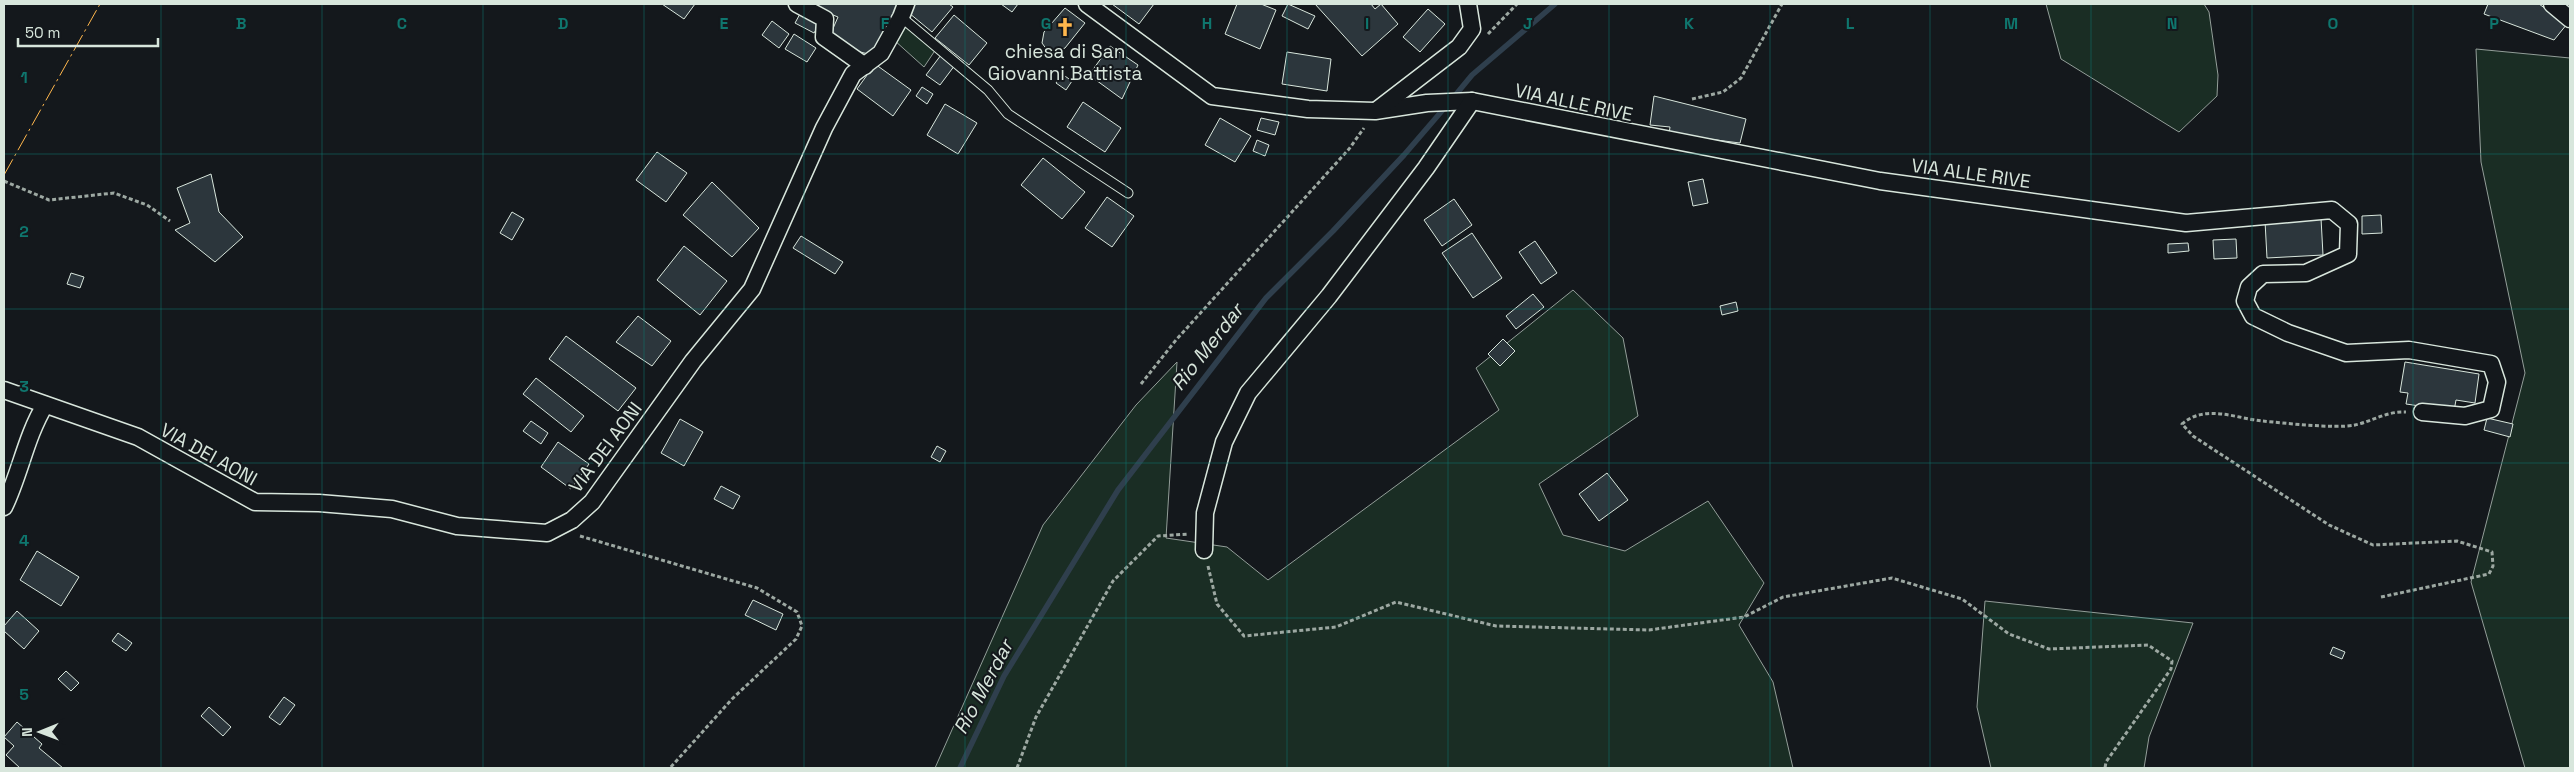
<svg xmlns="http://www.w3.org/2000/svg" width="2574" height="772" viewBox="0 0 2574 772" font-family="'Space Grotesk',sans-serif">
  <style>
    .green { fill: #1a2d24; stroke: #939e99 }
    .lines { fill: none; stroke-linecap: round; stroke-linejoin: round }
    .stream { stroke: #2f3f4d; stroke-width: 5.5 }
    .building { fill: #2c363c; stroke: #d8e6dc }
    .service-casing { stroke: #d8e6dc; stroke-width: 11 }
    .minor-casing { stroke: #d8e6dc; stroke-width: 19 }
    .path { stroke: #9da8a2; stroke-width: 3; stroke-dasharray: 4 2.5; stroke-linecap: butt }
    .service { stroke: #14181c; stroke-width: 9 }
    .minor { stroke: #14181c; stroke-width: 16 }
    .power { stroke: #ffb74d; stroke-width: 1; stroke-dasharray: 18 4 2.5 4; stroke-linecap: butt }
    .grid { fill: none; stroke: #0f766e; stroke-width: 1; stroke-opacity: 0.55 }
    .labels { text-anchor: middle; stroke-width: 4; stroke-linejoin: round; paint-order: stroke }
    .poi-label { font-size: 19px; fill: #d8e6dc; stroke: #14181c }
    .street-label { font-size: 19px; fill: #d8e6dc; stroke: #14181c }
    .water-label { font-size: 20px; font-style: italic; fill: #d8e6dc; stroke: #14181c }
    .grid-label { font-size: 16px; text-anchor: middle; font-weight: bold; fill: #0f766e; stroke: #14181c; stroke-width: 4; stroke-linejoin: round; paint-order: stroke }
  </style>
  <rect width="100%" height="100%" fill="#14181c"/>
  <g class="green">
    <polygon points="2046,4 2204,4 2209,12 2218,75 2217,96 2179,132 2061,59"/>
    <polygon points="906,23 936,49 924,67 894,40"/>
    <polygon points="2476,49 2570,58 2570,768 2525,768 2471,582 2525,373 2481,162"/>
    <polygon points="1573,290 1623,338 1638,416 1539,484 1563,535 1625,551 1708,501 1764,583 1739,625 1773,682 1793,768 935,768 1043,525 1136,405 1177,362 1166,538 1227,547 1268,580 1499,410 1476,368"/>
    <polygon points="1985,601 2193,623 2149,737 2144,768 1991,768 1977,707"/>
  </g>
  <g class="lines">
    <g class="stream">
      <polyline points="1453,98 1472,75 1555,4"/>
      <polyline points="960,768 1004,676 1118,490 1266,298 1333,231 1404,155 1447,105"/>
    </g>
  </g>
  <g class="building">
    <polygon points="662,4 695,4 684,19"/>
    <polygon points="806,4 898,4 879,52 872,55 841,47 831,33 838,17"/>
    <polygon points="916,4 949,4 953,7 932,32 909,13"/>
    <polygon points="1001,4 1018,4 1012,12"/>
    <polygon points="1112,4 1154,4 1139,24"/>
    <polygon points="1237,4 1261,4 1276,10 1260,49 1225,34"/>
    <polygon points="1288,4 1315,16 1308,29 1282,16"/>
    <polygon points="1315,4 1371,4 1375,9 1381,4 1398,24 1362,56"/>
    <polygon points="2488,4 2539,4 2567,24 2554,40 2484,14"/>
    <polygon points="1065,8 1085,23 1065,48 1055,53 1047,50 1042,43 1044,32"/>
    <polygon points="1428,9 1445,24 1420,52 1403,37"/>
    <polygon points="801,12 820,23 814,33 795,23"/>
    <polygon points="954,15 987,43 969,65 935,38"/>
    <polygon points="772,21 789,34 779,48 762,35"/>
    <polygon points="794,34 816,48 807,62 785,49"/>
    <polygon points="1110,46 1138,65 1122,99 1089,75"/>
    <polygon points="1287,52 1331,59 1327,91 1282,84"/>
    <polygon points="941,55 955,65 940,85 926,75"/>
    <polygon points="875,64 911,90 893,116 857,89"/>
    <polygon points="1062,74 1072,81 1066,90 1056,83"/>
    <polygon points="922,87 933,94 927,104 916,96"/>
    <polygon points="1654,96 1746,119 1740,143 1669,134 1670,127 1650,125"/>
    <polygon points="1083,102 1121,128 1105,152 1067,127"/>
    <polygon points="945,104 977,123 958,154 927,135"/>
    <polygon points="1220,118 1251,136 1235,162 1205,145"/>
    <polygon points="1261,118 1279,122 1275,135 1257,130"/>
    <polygon points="1257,140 1269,145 1265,156 1253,151"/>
    <polygon points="657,152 687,173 666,202 636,180"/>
    <polygon points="1043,158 1085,192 1062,219 1021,185"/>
    <polygon points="211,174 219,212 243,237 215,262 175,230 190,223 177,188"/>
    <polygon points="1703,179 1708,203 1693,206 1688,182"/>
    <polygon points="712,182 759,228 732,257 683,215"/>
    <polygon points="1107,197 1134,216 1112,247 1085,228"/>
    <polygon points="1454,199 1472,225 1442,246 1424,220"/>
    <polygon points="512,212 524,219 512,240 500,233"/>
    <polygon points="2381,215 2382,233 2362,234 2362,216"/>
    <polygon points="2321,218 2323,255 2267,258 2265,221"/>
    <polygon points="1472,233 1502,278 1473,298 1442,253"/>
    <polygon points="801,236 843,262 835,274 793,248"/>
    <polygon points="2236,239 2237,258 2214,259 2213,240"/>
    <polygon points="1535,241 1557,273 1541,284 1519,252"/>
    <polygon points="2188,243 2189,251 2168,253 2168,244"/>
    <polygon points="684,246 727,281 700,315 657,280"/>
    <polygon points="71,273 84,277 80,288 67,284"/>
    <polygon points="1533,294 1544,307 1516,329 1506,316"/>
    <polygon points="1736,302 1738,311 1722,315 1720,306"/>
    <polygon points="638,316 671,341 652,366 616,342"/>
    <polygon points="566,336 636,388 618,411 549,359"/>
    <polygon points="1503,339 1515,351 1500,366 1488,354"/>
    <polygon points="2405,362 2479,374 2475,403 2456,400 2454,411 2406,404 2408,393 2400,392"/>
    <polygon points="536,378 584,416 571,432 523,394"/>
    <polygon points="2487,418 2513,424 2510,437 2484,430"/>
    <polygon points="680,419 703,432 684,466 661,453"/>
    <polygon points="531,421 548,433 541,444 523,431"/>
    <polygon points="558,442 589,464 571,489 541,467"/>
    <polygon points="937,446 946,451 940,462 931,457"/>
    <polygon points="1607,473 1628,500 1599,521 1579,494"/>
    <polygon points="721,486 740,496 733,509 714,499"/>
    <polygon points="37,551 79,577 61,606 20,580"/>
    <polygon points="753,600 783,614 776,630 745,615"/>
    <polygon points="17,611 39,631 24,649 4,631 4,626"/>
    <polygon points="118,633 132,643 126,651 112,641"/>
    <polygon points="2333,647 2345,652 2342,659 2330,654"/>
    <polygon points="66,671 79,683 71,691 58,679"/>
    <polygon points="284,697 295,705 280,725 269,717"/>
    <polygon points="209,707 231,727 223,736 201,716"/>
    <polygon points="17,722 42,744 39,748 63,768 20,768 6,755 14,746 4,737"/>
  </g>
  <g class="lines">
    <g class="service-casing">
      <polyline id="service" points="901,17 988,90 1008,114 1128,193"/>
    </g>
    <g class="minor-casing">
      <g id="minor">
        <polyline points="797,4 825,19 824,37 865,66"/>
        <polyline points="1087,4 1212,96 1308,109 1375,111 1427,103 1472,101 1880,181 2186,223 2332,210 2349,224 2348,254 2306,273 2263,274 2249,287 2245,301 2253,316 2288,333 2346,353 2409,350 2491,364 2497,382 2491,409 2465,416 2422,412"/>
        <polyline points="2552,4 2570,19"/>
        <polyline points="1377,110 1459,47 1472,29 1468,4"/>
        <polyline points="4,390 138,437 255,502 319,503 392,509 457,526 547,533 572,520 592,502 693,361 752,289 824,128 853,74 881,53 901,17 906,4"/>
        <path d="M4,507C20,474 26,436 45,405"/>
        <polyline points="1204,550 1205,513 1224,442 1248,393 1329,296 1426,168 1472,101"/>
      </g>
    </g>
    <g class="path">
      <polyline points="1488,34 1517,4"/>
      <polyline points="1692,99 1723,92 1741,78 1782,4"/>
      <polyline points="4,181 49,200 114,193 147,205 170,221"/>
      <polyline points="1141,384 1176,340 1349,149 1364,128"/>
      <polyline points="580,536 757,588 797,612 802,626 796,639 732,699 670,768"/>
      <polyline points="1208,566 1217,604 1244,636 1336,627 1396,602 1496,626 1649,630 1744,617 1783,597 1892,578 1962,599 2009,634 2049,649 2148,645 2172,661 2171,669 2106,762 2105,768"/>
      <path d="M2381,597L2489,574L2493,566L2492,552L2457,541L2373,545L2329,525L2193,436L2182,424C2205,404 2235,418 2262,421C2284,423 2335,429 2355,425C2373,421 2387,411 2406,412"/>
      <polyline points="1017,768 1036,717 1113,581 1158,536 1189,534"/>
    </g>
    <use href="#service" class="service"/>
    <use href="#minor" class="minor"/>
    <polyline class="power" points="4,175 100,4"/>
  </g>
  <path class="grid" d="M161,4V768M322,4V768M483,4V768M644,4V768M804,4V768M965,4V768M1126,4V768M1287,4V768M1448,4V768M1609,4V768M1770,4V768M1930,4V768M2091,4V768M2252,4V768M2413,4V768M4,154H2570M4,309H2570M4,463H2570M4,618H2570"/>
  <defs>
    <g id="church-bare" transform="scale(1.5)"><path d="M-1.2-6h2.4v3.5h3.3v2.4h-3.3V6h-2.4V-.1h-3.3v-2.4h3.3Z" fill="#ffb74d" stroke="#14181c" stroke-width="2.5" paint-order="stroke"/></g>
  </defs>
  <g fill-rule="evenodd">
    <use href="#church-bare" x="1065" y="27"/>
  </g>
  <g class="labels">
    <g class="poi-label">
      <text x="1065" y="58">chiesa di San<tspan x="1065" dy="22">Giovanni Battista</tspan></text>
    </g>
    <g class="street-label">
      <text transform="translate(1574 102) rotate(12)" y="7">VIA ALLE RIVE</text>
      <text transform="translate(1971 173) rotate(8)" y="7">VIA ALLE RIVE</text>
      <text transform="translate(605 447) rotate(-53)" y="7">VIA DEI AONI</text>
      <text transform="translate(209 454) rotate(29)" y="7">VIA DEI AONI</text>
    </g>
    <g class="water-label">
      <text transform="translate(1207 347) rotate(-52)" y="7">Rio Merdar</text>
      <text transform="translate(983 687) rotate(-62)" y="7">Rio Merdar</text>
    </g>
  </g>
  <g class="grid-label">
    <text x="241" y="29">B</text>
    <text x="402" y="29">C</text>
    <text x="563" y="29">D</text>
    <text x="724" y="29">E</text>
    <text x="885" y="29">F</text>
    <text x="1046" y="29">G</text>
    <text x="1207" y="29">H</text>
    <text x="1367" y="29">I</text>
    <text x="1528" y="29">J</text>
    <text x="1689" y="29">K</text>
    <text x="1850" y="29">L</text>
    <text x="2011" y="29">M</text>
    <text x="2172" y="29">N</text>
    <text x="2333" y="29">O</text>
    <text x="2494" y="29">P</text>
    <text x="24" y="83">1</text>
    <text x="24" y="237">2</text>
    <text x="24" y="392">3</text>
    <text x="24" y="546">4</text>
    <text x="24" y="700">5</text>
  </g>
  <rect width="2574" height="772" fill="none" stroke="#d8e6dc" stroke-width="10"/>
  <g transform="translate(40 732) rotate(269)" stroke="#14181c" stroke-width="4" paint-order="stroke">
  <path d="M0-4L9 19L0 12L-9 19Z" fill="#d8e6dc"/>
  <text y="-8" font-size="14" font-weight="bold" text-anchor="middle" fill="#d8e6dc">N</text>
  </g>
  <path d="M18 38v8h140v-8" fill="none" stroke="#d8e6dc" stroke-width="2.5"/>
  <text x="25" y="38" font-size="15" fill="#d8e6dc" stroke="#14181c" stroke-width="4" paint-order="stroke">50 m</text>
</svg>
